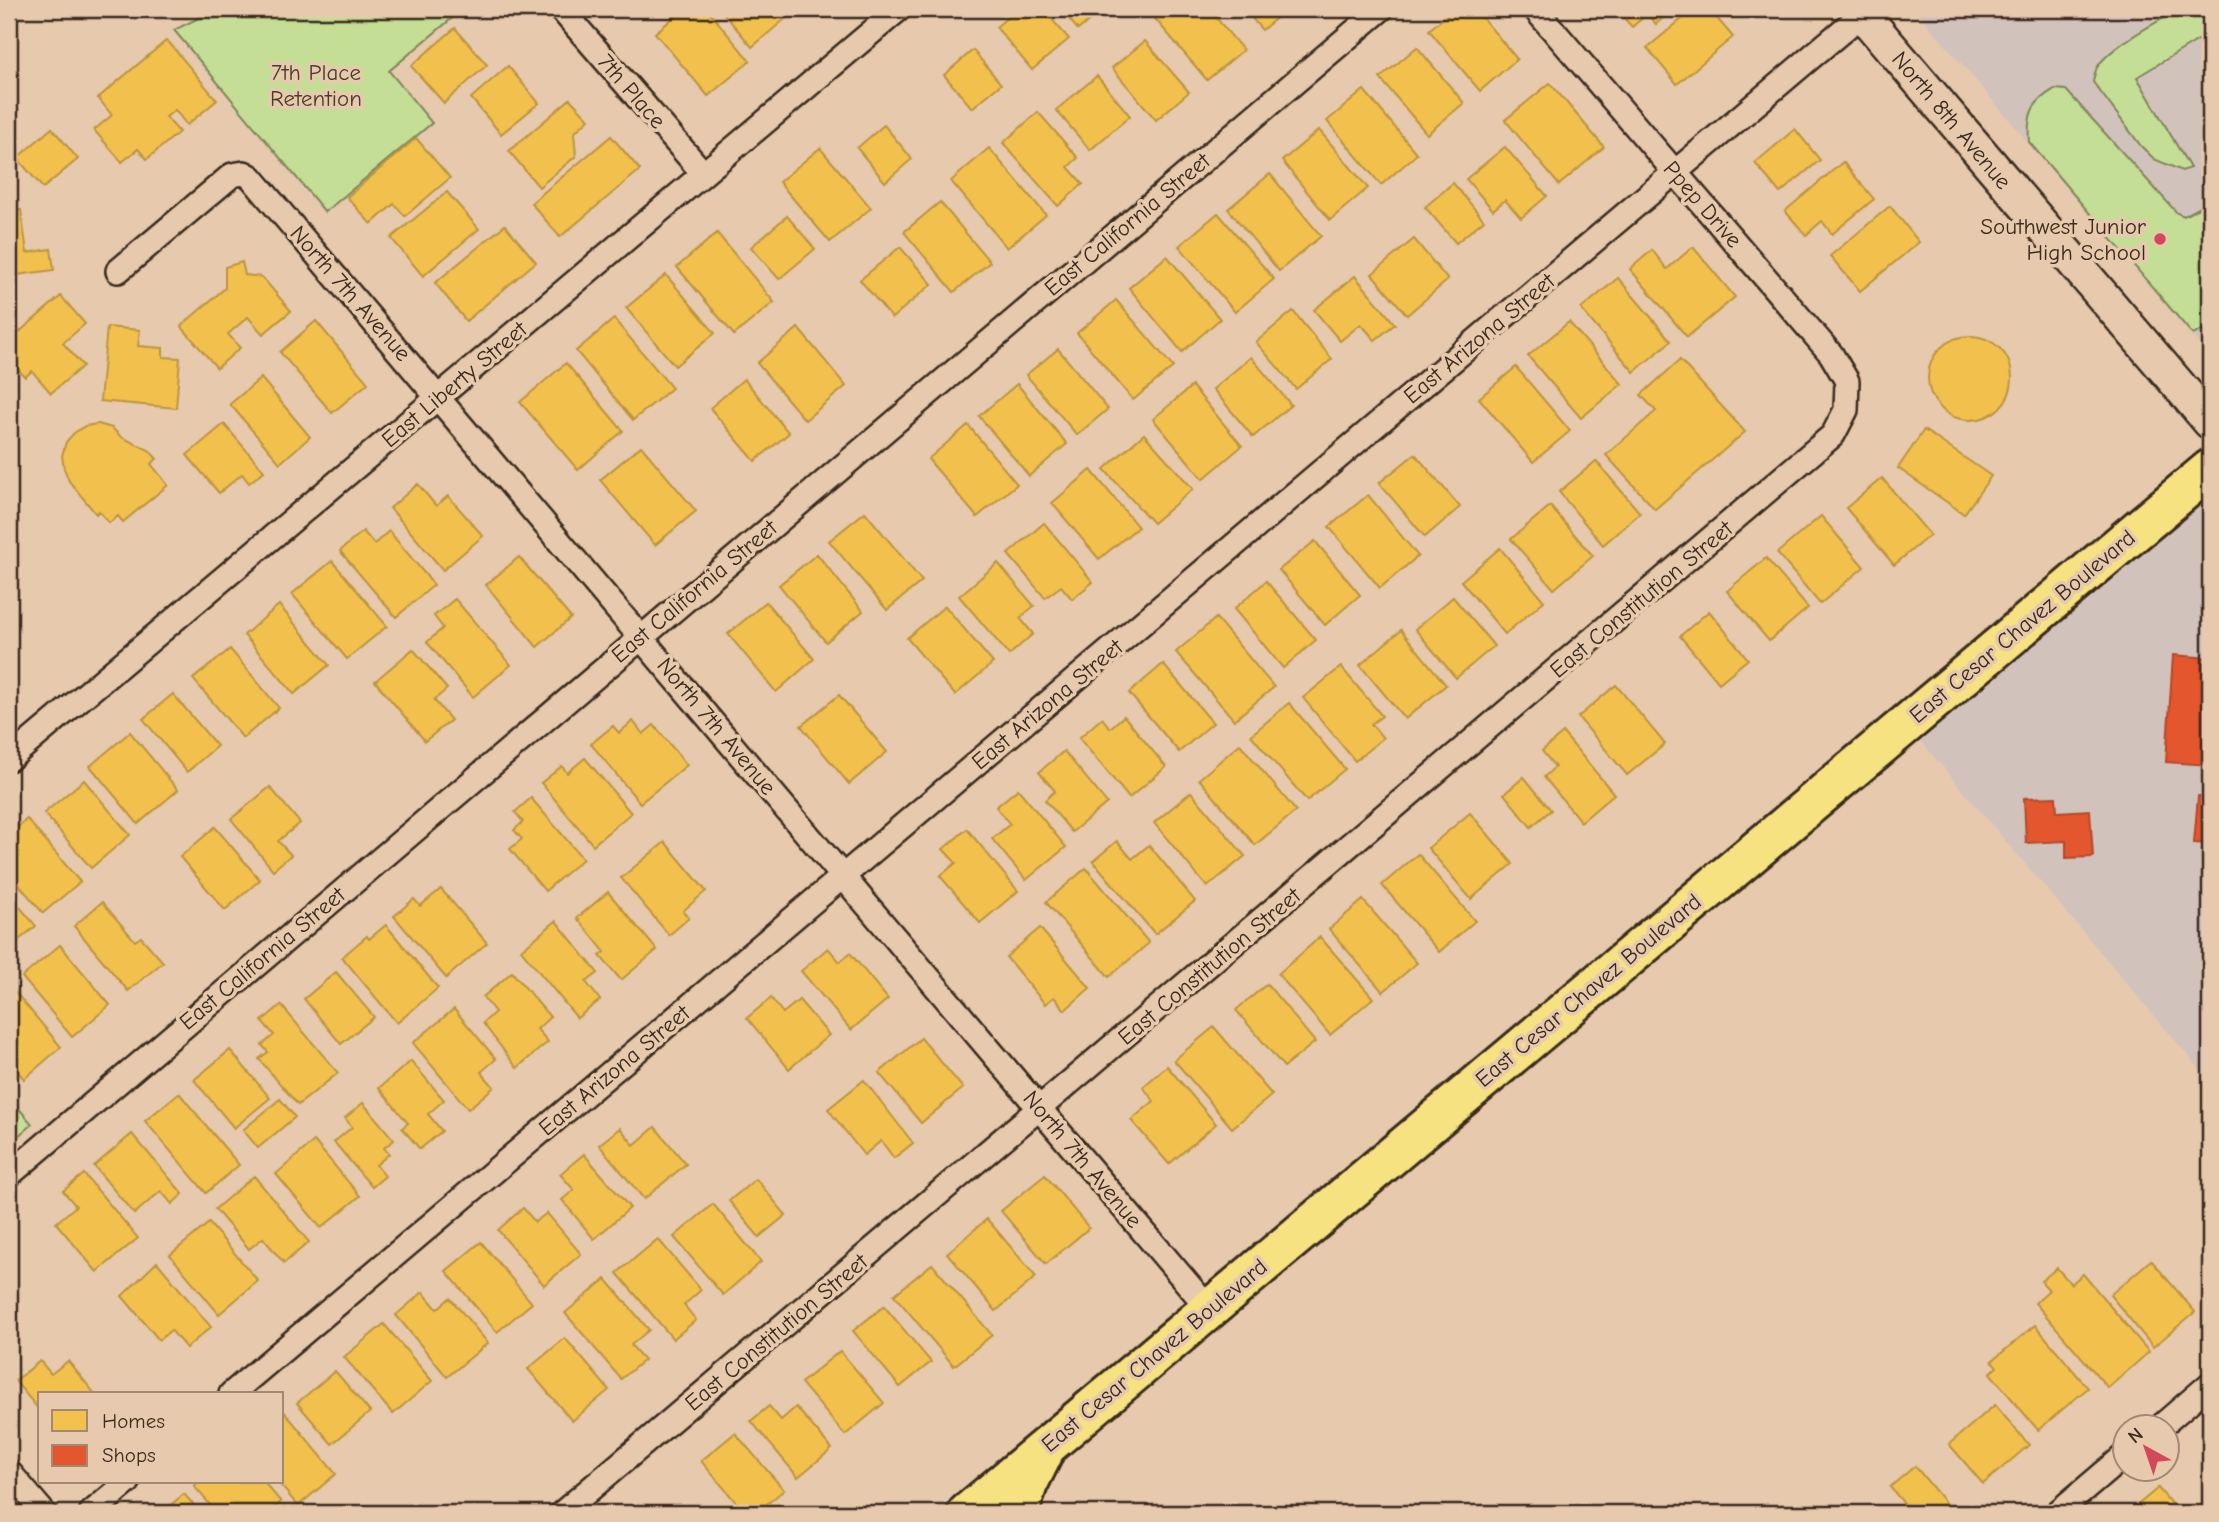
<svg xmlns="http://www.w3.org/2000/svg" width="2219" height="1522" viewBox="0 0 2219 1522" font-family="'Comic Neue',sans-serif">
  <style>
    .built { fill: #d2c2bc }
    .green { fill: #c4de95; stroke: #80845a; stroke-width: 2 }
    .homes { fill: #f2c14e; stroke: #bb9440; stroke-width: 2 }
    .shops { fill: #e4572e; stroke: #b14a29; stroke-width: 2 }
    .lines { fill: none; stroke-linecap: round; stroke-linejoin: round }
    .street-casing { stroke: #3b2a1e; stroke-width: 28 }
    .secondary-casing { stroke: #3b2a1e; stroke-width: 38 }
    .highway-casing { stroke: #3b2a1e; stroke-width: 44 }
    .street { stroke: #e7c9ad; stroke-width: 23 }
    .secondary { stroke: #e7c9ad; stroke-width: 33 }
    .highway { stroke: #f7e281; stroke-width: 38 }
    .poi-dot { fill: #d1495b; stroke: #e7c9ad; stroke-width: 2.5 }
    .labels { text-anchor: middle; stroke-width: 7; stroke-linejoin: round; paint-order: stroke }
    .park-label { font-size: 23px; fill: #493c2a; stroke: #e7c9ad }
    .street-label { font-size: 23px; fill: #3b2a1e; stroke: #e7c9ad }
    .poi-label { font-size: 23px; fill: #3b2a1e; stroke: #e7c9ad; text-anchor: end }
  </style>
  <rect width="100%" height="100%" fill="#e7c9ad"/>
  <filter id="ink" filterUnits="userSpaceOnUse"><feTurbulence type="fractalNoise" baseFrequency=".0143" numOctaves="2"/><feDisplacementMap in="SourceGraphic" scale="14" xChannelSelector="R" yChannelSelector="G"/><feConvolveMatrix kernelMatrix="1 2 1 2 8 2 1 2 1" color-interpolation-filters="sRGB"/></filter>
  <g filter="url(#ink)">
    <g class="built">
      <polygon points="1915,9 2210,9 2210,348 2201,345"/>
      <polygon points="2210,469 2210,1081 1907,725"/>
    </g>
    <g class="green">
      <polygon points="217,9 463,9 389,71 432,123 325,212 174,30"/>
      <path d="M2180,9H2210V33L2137,77L2190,168L2182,171L2154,159L2141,146L2093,82C2094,77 2095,70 2098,66C2112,45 2157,22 2180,9Z"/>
      <path d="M2055,89L2066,90L2177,213L2184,216L2206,204L2210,209V326L2193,335L2029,142C2027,115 2031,102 2055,89Z"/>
      <polygon points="9,1097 32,1124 9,1144"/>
    </g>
    <g class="homes">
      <polygon points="684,9 707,9 750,61 708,96 655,33"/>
      <polygon points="720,9 786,9 791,14 752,47"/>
      <polygon points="1003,9 1043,9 1069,39 1032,70 996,27 1009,16"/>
      <polygon points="1061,9 1103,9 1078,30"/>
      <polygon points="1157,9 1209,9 1243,50 1207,80 1151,14"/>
      <polygon points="1244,9 1287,9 1262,30"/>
      <polygon points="1454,9 1475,9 1517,59 1480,91 1429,30"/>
      <polygon points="1616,9 1673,9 1656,24 1647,14 1632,27"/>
      <polygon points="1694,9 1709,9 1733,37 1677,84 1647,48"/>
      <polygon points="455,28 487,65 444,103 411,66"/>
      <polygon points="167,40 217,100 187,125 175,110 166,117 179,132 147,159 138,149 122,162 94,130 112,115 98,98"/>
      <polygon points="1145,41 1189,92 1156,120 1112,68"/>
      <polygon points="1417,47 1464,103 1427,134 1380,78"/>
      <polygon points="973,50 1001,84 972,108 944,75"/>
      <polygon points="508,66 539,103 501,134 471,98"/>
      <polygon points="1097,76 1130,116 1090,150 1056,110"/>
      <polygon points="1550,83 1604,147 1559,185 1505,120"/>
      <polygon points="1364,90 1417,154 1381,185 1327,121"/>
      <polygon points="570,99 589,119 574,133 576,156 539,187 509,151"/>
      <polygon points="1038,112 1078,158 1068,167 1083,184 1058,206 1003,143"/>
      <polygon points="884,125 912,159 885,182 857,148"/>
      <polygon points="52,128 78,159 43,188 17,158"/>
      <polygon points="1795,129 1820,160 1780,193 1755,163"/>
      <polygon points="1319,130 1368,188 1330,220 1282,161"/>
      <polygon points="611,136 640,170 560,237 531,203"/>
      <polygon points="416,138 450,178 405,216 394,204 371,224 347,197"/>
      <polygon points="1505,147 1547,196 1521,218 1505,200 1493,210 1466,179"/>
      <polygon points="820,148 871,208 830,242 779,182"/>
      <polygon points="989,148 1046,215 1007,248 951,181"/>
      <polygon points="1843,162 1874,199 1832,234 1822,221 1806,235 1785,211"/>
      <polygon points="1270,174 1321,236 1279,271 1228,209"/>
      <polygon points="1453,183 1484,220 1456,243 1425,207"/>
      <polygon points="447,192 479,229 423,276 391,238"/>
      <polygon points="940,202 990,262 954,292 904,232"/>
      <polygon points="1890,206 1919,242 1860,291 1830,256"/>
      <polygon points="21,210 27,253 51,249 54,270 9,276 9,212"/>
      <polygon points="1218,213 1274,279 1235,312 1179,246"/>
      <polygon points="787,216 815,249 779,279 751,247"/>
      <polygon points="505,225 536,262 466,321 435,283"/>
      <polygon points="717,233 774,302 734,335 677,267"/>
      <polygon points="1414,239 1448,280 1407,315 1372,274"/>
      <polygon points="900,247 932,284 892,318 860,280"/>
      <polygon points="1693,247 1735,297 1687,337 1630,269 1652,250 1667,269"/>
      <polygon points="1167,256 1220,319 1182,352 1129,288"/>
      <polygon points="242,262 245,275 262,277 291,311 263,334 248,317 228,334 240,348 217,368 181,326 225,288 225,267"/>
      <polygon points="666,275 715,333 675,366 626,308"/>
      <polygon points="1355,276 1395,324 1375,340 1361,324 1340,341 1314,310"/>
      <polygon points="1618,278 1671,341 1634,372 1581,309"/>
      <polygon points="61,296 85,324 63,343 83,366 51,393 32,371 25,377 9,359 9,341"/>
      <polygon points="1116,300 1173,367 1133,400 1077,333"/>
      <polygon points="1293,311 1332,359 1296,389 1256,342"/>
      <polygon points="614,319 672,388 633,420 576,351"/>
      <polygon points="316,321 368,383 332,413 280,352"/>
      <polygon points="1569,322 1622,384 1581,418 1528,356"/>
      <polygon points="107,327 140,330 138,346 163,348 163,357 180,358 176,408 100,401"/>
      <polygon points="798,328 846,386 805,420 757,363"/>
      <circle cx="1970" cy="378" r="42"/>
      <polygon points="1058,349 1108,409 1077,435 1026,375"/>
      <polygon points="1251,357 1291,405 1253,437 1213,389"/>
      <polygon points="1680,360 1745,432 1655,509 1606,455 1656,411 1641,395"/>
      <polygon points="566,363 623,431 578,470 520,402"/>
      <polygon points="1516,367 1570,431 1533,462 1479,398"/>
      <polygon points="261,378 310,437 280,463 230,404"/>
      <polygon points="744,379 789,433 755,461 710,408"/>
      <polygon points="1017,384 1067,444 1029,476 979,416"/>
      <polygon points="1192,386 1242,446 1203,479 1153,419"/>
      <polygon points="98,424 112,428 121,437 149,450 157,459 151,464 168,485 123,522 118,516 109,523 99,511 96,514 69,481 64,468 62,456 66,442 74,433 85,426"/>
      <polygon points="224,424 264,471 249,483 242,474 219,493 187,455"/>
      <polygon points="968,425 1017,484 977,517 928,459"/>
      <polygon points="1924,430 1991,476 1964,514 1898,468"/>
      <polygon points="1144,434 1193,489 1153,523 1104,469"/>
      <polygon points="641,446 696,511 655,545 600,480"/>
      <polygon points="1415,454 1460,507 1425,537 1379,483"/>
      <polygon points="1596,461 1640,513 1603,545 1559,492"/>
      <polygon points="1091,470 1138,527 1099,559 1052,503"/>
      <polygon points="1882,478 1930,535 1894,565 1846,508"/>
      <polygon points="418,484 436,506 448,496 483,536 443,570 390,508"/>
      <polygon points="1368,495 1418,556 1380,588 1329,527"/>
      <polygon points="1550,506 1593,556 1554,589 1511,539"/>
      <polygon points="865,512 922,581 887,610 829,541"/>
      <polygon points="1821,516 1864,567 1820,604 1777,553"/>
      <polygon points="1044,523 1093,582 1072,599 1061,586 1045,598 1008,554"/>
      <polygon points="363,531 374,544 389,531 434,585 396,617 340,551"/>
      <polygon points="1315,541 1360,595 1325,625 1279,570"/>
      <polygon points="1500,548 1544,601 1505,634 1461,581"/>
      <polygon points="817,554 863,611 826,642 779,585"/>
      <polygon points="519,557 571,618 537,647 486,585"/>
      <polygon points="1766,558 1808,608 1769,641 1727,591"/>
      <polygon points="332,561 387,626 347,659 292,594"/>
      <polygon points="998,563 1034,606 1020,618 1033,634 1009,655 959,596"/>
      <polygon points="1266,581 1316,640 1283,668 1234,609"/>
      <polygon points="1453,597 1494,646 1456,678 1415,629"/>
      <polygon points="455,599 511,665 473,697 427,642 443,628 434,616"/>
      <polygon points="766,602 814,659 776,692 728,634"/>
      <polygon points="279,605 329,665 294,694 244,635"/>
      <polygon points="945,606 993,663 955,695 907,638"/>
      <polygon points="1709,611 1748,659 1719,683 1680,636"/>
      <polygon points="1216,618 1274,687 1234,720 1176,652"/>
      <polygon points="1401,630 1446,685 1405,719 1360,665"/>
      <polygon points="230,649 279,708 243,738 193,679"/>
      <polygon points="413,649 447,689 434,700 451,720 425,741 375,681"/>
      <polygon points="1163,664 1213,723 1179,752 1129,693"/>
      <polygon points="1341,667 1382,716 1371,724 1383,738 1355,761 1303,698"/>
      <polygon points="1616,685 1665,744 1627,775 1578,717"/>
      <polygon points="173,694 217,746 187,772 143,719"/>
      <polygon points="839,695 887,752 849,784 801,726"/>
      <polygon points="1289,703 1345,769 1307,801 1251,735"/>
      <polygon points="1124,716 1166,767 1129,798 1079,738 1102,718 1110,728"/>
      <polygon points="633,721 643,734 654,725 687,765 640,803 591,744 613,726 619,733"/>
      <polygon points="130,732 178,790 138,824 90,766"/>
      <polygon points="1563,733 1614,794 1581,822 1544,777 1555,767 1542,751"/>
      <polygon points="1240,744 1296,811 1255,845 1199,779"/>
      <polygon points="1064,751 1107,803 1072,832 1045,800 1055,791 1039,772"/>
      <polygon points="585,758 631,813 593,845 541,783 562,766 567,773"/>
      <polygon points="1524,777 1551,810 1531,827 1504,794"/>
      <polygon points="84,780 130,835 91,868 44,813"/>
      <polygon points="270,787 300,823 278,841 291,855 273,870 231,819"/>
      <polygon points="1018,789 1066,847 1026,880 992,839 1010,824 996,807"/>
      <polygon points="1191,792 1245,856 1207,887 1154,823"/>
      <polygon points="531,798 583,859 545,891 510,849 522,839 514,830 523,822 515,812"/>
      <polygon points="1470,813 1513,864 1471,899 1428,848"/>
      <polygon points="27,819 80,882 43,913 9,873 9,834"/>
      <polygon points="215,827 260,880 225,910 180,857"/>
      <polygon points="967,829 1018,891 980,923 940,876 956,863 943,849"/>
      <polygon points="1117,841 1132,859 1149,845 1195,901 1155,934 1093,861"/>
      <polygon points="665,842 706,891 683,911 689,918 669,935 621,878"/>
      <polygon points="1418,854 1475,921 1439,952 1382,885"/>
      <polygon points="1086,868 1149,943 1109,977 1046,902"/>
      <polygon points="441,889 487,943 446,978 394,916 414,899 420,906"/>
      <polygon points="608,892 657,950 621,980 600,956 605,952 577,918"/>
      <polygon points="9,894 36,926 9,948"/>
      <polygon points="1363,900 1417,963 1383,992 1329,929"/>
      <polygon points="102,902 135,941 141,937 163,962 128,991 74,926"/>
      <polygon points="556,921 598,973 586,982 600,1000 577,1018 521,950"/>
      <polygon points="386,925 438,988 397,1023 342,957 367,936 369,939"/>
      <polygon points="1040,928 1090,988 1065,1010 1054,997 1045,1004 1006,957"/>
      <polygon points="1320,937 1373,998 1330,1035 1278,974"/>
      <polygon points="60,945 110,1005 72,1037 22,977"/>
      <polygon points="828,948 840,962 850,953 888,999 851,1030 801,971"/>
      <polygon points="336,972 374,1017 341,1044 304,999"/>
      <polygon points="512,972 550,1017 537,1029 548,1042 517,1068 483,1023 495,1012 483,997"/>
      <polygon points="1267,984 1315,1042 1284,1067 1236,1010"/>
      <polygon points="11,987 61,1047 24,1079 9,1061 9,989"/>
      <polygon points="771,998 783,1013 799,1000 829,1035 789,1069 747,1018"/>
      <polygon points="281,1005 338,1073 298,1105 259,1059 268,1052 262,1045 274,1035 262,1021"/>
      <polygon points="454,1009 496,1059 481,1072 494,1087 468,1109 413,1043"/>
      <polygon points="1214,1027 1272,1095 1232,1128 1174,1060"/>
      <polygon points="921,1038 963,1088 921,1123 879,1073"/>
      <polygon points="230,1050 270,1098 234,1128 194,1080"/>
      <polygon points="411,1061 444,1100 428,1114 442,1131 420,1149 402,1128 408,1123 379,1088"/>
      <polygon points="1167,1066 1216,1124 1169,1164 1131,1120 1154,1101 1143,1087"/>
      <polygon points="864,1080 913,1143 894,1158 881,1141 864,1155 828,1109"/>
      <polygon points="179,1093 239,1165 206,1193 145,1121"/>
      <polygon points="280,1099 295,1117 258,1148 243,1130"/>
      <polygon points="363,1103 394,1140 384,1148 389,1154 376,1165 385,1176 372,1187 334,1142 352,1127 345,1118"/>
      <polygon points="655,1127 686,1164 644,1199 599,1145 620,1128 634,1145"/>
      <polygon points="132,1134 183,1194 172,1204 161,1191 134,1214 94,1166"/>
      <polygon points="314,1141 360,1196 321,1228 276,1174"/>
      <polygon points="584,1154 630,1208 594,1239 562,1200 574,1190 560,1174"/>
      <polygon points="84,1174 138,1238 97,1272 56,1223 76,1206 63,1191"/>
      <polygon points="1045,1175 1089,1228 1046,1264 1001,1211"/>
      <polygon points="254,1176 309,1242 284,1263 263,1238 249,1249 215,1209"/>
      <polygon points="756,1179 786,1215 759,1237 729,1201"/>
      <polygon points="713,1204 761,1262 723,1295 674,1237"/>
      <polygon points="523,1208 535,1222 547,1213 581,1254 544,1285 498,1230"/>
      <polygon points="987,1219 1036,1277 996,1311 947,1253"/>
      <polygon points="209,1223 258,1281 219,1314 170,1255"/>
      <polygon points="658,1239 701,1290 684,1305 696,1320 673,1339 617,1273"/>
      <polygon points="481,1242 532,1303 497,1332 446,1271"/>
      <polygon points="2151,1260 2195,1312 2153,1347 2110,1295"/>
      <polygon points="157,1262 211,1327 186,1348 171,1330 159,1340 122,1296"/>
      <polygon points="932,1264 992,1335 954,1366 894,1295"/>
      <polygon points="2057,1268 2071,1284 2083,1274 2149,1352 2108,1388 2035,1303 2049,1290 2041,1281"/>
      <polygon points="606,1279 649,1330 631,1345 644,1360 621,1379 565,1313"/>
      <polygon points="423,1292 437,1309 450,1298 488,1343 447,1377 396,1315"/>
      <polygon points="884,1306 931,1362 900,1387 853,1331"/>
      <polygon points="384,1324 432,1381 393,1414 344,1357"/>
      <polygon points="2035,1325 2088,1388 2038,1430 1990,1373 1997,1367 1992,1361"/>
      <polygon points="565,1338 609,1390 572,1421 528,1369"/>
      <polygon points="840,1351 884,1403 845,1435 801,1383"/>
      <polygon points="40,1361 51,1374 68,1361 95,1394 40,1394 40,1411 15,1381"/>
      <polygon points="335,1371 370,1412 332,1444 297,1403"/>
      <polygon points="1995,1405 2029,1445 1983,1484 1949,1444"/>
      <polygon points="769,1406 781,1420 796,1407 832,1449 798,1477 751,1421"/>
      <polygon points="282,1409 336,1474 298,1506 278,1482 282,1482"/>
      <polygon points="735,1433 784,1490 756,1513 745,1513 701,1461"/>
      <polygon points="1915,1466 1952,1511 1949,1513 1912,1513 1890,1487"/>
      <polygon points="199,1482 264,1482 281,1502 268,1513 217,1513 194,1486"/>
      <polygon points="2158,1488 2179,1513 2128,1513"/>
      <polygon points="184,1494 201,1513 161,1513"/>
    </g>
    <g class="shops">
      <polygon points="2173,655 2210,658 2210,765 2166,762"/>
      <polygon points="2198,796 2210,797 2210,844 2194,843"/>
      <polygon points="2056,797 2057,812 2090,810 2093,857 2066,858 2066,841 2026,843 2024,798"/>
    </g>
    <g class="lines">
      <g class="street-casing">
        <g id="street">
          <polyline points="561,9 703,173"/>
          <polyline points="118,271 232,175 244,173 251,177 1209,1309"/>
          <polyline points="9,759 899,9"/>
          <polyline points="9,1175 1381,9"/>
          <polyline points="231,1394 1862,14"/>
          <polyline points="2159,1428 2210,1384"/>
          <polyline points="9,1472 44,1513"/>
          <polyline points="91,1513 128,1482"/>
          <polyline points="562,1513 1833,435 1846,410 1847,381 1831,354 1535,9"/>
          <polyline points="2057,1513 2124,1456"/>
        </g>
      </g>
      <g class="secondary-casing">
        <polyline id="secondary" points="1858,9 2210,422"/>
      </g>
      <g class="highway-casing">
        <g id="highway">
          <polyline points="967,1513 2210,469"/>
          <polyline points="1018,1513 1028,1484 1043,1454"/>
        </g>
      </g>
      <use href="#street" class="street"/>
      <use href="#secondary" class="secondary"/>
      <use href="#highway" class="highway"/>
    </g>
  </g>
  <circle class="poi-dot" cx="2160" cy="239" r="7"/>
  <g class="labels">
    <g class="park-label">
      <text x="316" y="80">7th Place<tspan x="316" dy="26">Retention</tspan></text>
    </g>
    <g class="street-label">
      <text transform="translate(632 91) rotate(49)" y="8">7th Place</text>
      <text transform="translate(1952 120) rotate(50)" y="8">North 8th Avenue</text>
      <text transform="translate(1703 204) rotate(49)" y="8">Ppep Drive</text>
      <text transform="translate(1127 224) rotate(-40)" y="8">East California Street</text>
      <text transform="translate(351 293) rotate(49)" y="8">North 7th Avenue</text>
      <text transform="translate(1479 338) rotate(-40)" y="8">East Arizona Street</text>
      <text transform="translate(454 384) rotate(-40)" y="8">East Liberty Street</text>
      <text transform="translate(694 591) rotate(-40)" y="8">East California Street</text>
      <text transform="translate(1641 599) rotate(-40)" y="8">East Constitution Street</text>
      <text transform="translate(2022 626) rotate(-40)" y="8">East Cesar Chavez Boulevard</text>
      <text transform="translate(1047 704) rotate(-40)" y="8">East Arizona Street</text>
      <text transform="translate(717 726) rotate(50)" y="8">North 7th Avenue</text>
      <text transform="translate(262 958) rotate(-40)" y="8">East California Street</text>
      <text transform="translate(1209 966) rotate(-40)" y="8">East Constitution Street</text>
      <text transform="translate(1588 990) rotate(-40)" y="8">East Cesar Chavez Boulevard</text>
      <text transform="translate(614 1070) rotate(-40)" y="8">East Arizona Street</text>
      <text transform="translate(1083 1159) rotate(50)" y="8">North 7th Avenue</text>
      <text transform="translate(776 1332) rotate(-40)" y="8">East Constitution Street</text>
      <text transform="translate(1154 1355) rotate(-40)" y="8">East Cesar Chavez Boulevard</text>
    </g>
    <g class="poi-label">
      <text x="2146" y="234">Southwest Junior<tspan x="2146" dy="26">High School</tspan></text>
    </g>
  </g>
  <rect width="2219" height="1522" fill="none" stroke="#e7c9ad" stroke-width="35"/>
  <rect x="18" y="18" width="2184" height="1487" fill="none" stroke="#3b2a1e" stroke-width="2.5" filter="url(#ink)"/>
  <rect x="38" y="1392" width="245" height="91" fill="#e7c9ad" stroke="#a28974" stroke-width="2"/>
  <rect x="52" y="1410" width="35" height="21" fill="#f2c14e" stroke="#a28974" stroke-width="2"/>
  <text x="102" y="1428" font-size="21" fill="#3b2a1e">Homes</text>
  <rect x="52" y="1445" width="35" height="21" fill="#e4572e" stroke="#a28974" stroke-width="2"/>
  <text x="102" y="1462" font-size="21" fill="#3b2a1e">Shops</text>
  <g transform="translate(2146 1448) rotate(320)"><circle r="33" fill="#e7c9ad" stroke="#a28974" stroke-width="2"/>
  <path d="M0-5L12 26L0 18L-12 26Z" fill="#d1495b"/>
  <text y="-10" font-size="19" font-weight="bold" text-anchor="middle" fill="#3b2a1e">N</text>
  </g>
</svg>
